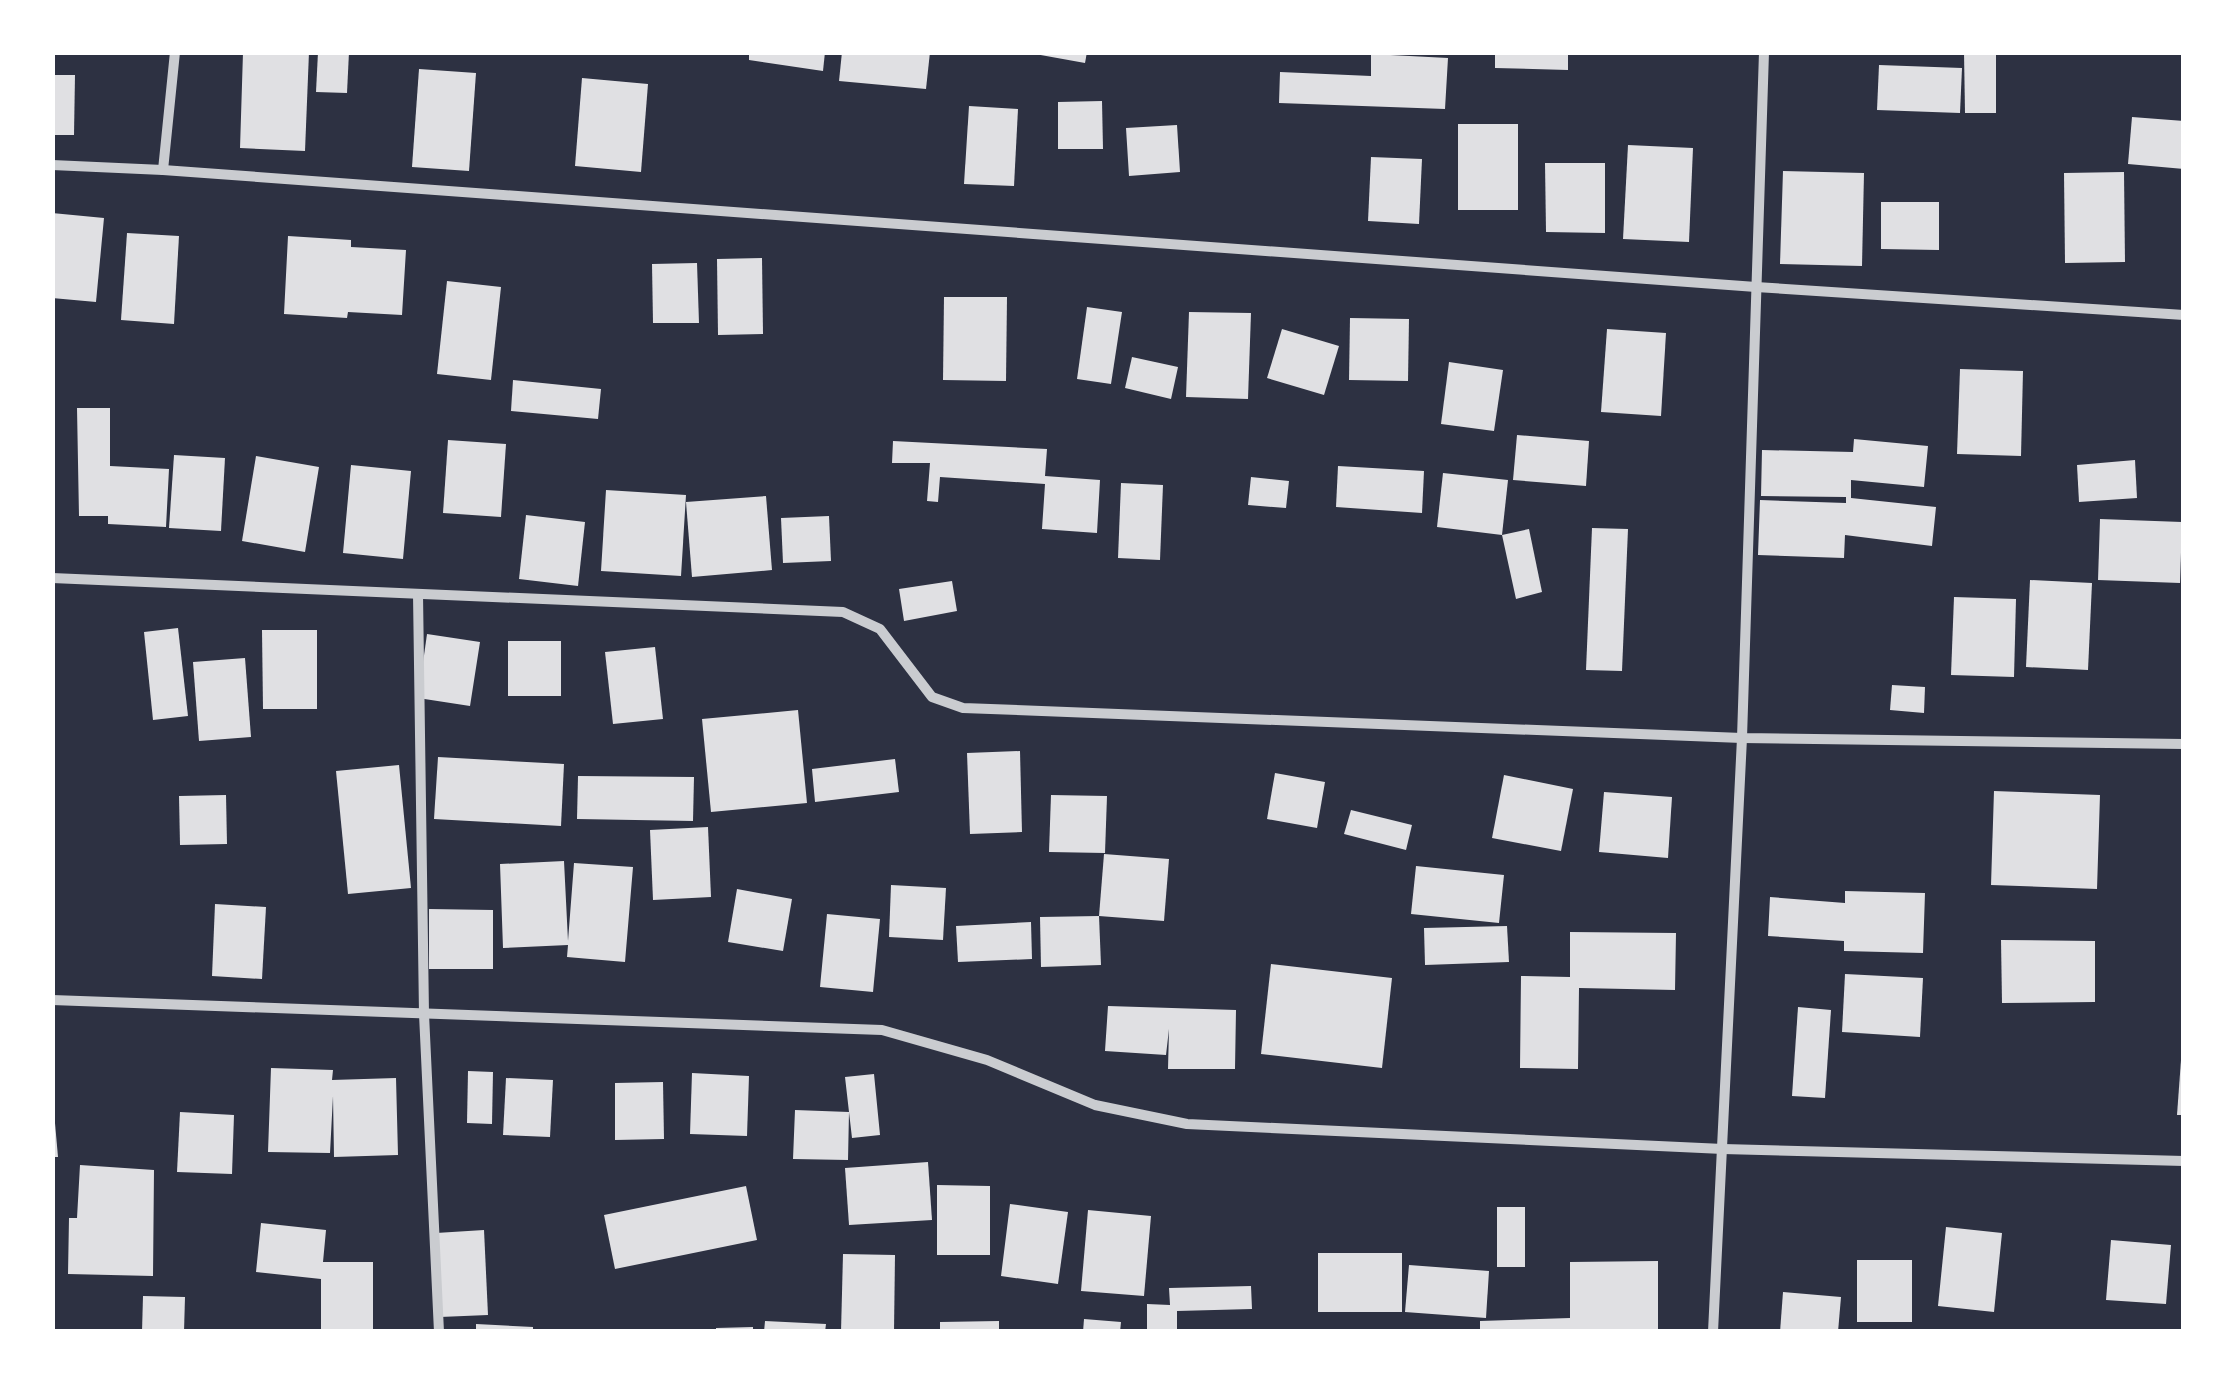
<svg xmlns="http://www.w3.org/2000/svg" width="2236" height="1384" viewBox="0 0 2236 1384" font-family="'Public Sans',sans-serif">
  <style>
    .building { fill: #e0e0e3 }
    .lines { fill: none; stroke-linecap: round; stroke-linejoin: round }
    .minor { stroke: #caccd0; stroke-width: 10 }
  </style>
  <rect width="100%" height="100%" fill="#2d3142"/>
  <g class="building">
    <polygon points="243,52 309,52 305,151 240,148"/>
    <polygon points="318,52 349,52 347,93 316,92"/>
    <polygon points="749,52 825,52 823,71 749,60"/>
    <polygon points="842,52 930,52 926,89 839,81"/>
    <polygon points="1024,52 1087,52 1085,63"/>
    <polygon points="1495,52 1568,52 1568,70 1495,68"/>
    <polygon points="1964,52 1996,52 1996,113 1965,113"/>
    <polygon points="1371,54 1448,58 1445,109 1279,103 1280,72 1371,76"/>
    <polygon points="1879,65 1962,68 1960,113 1877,110"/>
    <polygon points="419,69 476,73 469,171 412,167"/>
    <polygon points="52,75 75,75 74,135 52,135"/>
    <polygon points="582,78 648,84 641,172 575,166"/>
    <polygon points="1102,101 1103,149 1058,149 1058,102"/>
    <polygon points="969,106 1018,109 1014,186 964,184"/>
    <polygon points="2132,117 2184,121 2184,169 2128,164"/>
    <rect x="1458" y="124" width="60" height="86"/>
    <polygon points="1177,125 1180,172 1129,176 1126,128"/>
    <polygon points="1628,145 1693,148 1689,242 1623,239"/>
    <polygon points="1371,157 1422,159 1419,224 1368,221"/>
    <polygon points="1545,163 1605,163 1605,233 1546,232"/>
    <polygon points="1783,171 1864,173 1862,266 1780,264"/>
    <polygon points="2124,172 2125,262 2065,263 2064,173"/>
    <polygon points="1881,202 1939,202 1939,250 1881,249"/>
    <polygon points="52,213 104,218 96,302 52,298"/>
    <polygon points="127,233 179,236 174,324 121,320"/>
    <polygon points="288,236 351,240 351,247 406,250 402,315 348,312 347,318 284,314"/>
    <polygon points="762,258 763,334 718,335 717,259"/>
    <polygon points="697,263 699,323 653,323 652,264"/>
    <polygon points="447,281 501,287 491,380 437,374"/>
    <polygon points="944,297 1007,297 1006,381 943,380"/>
    <polygon points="1087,307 1122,312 1111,384 1077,379"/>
    <polygon points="1189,312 1251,313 1248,399 1186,397"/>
    <polygon points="1350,318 1409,319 1408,381 1349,380"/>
    <polygon points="1282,329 1339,346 1324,395 1267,378"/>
    <polygon points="1607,329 1666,333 1661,416 1601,412"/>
    <polygon points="1132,357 1178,367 1171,399 1125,388"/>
    <polygon points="1449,362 1503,370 1494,431 1441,424"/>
    <polygon points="1960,369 2023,371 2021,456 1957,454"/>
    <polygon points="513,380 601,389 598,419 511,411"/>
    <polygon points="77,408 110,408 110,466 169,469 166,527 108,524 108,516 79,516"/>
    <polygon points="1517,435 1589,441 1586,486 1513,480"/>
    <polygon points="1854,439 1928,446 1924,487 1851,480 1851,498 1936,507 1932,546 1845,535 1844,558 1758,555 1760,500 1846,503 1846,497 1761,496 1762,450 1853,452"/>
    <polygon points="448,440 506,444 501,517 443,513"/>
    <polygon points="893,441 1047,449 1045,476 1100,480 1097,533 1042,529 1045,484 940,477 938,502 927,501 930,463 892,463"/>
    <polygon points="174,455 225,458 221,531 169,528"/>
    <polygon points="256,456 319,467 305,552 242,541"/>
    <polygon points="2135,460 2137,498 2079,502 2077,465"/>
    <polygon points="351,465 411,471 403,559 343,553"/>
    <polygon points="1338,466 1424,471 1422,513 1336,507"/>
    <polygon points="1443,473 1508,480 1502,535 1437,527"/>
    <polygon points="1251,477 1289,481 1286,508 1248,505"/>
    <polygon points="1121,483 1163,485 1160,560 1118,558"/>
    <polygon points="606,490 686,495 681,576 601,571"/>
    <polygon points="766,496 772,570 692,577 686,502"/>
    <polygon points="526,515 585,522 578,586 519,579"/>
    <polygon points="829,516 831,561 783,563 781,518"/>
    <polygon points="2100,519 2182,522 2180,583 2098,580"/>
    <polygon points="1592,528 1628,529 1622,671 1586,670"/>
    <polygon points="1529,529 1542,592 1516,599 1502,535"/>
    <polygon points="2030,580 2092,583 2088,670 2026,667"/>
    <polygon points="952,581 957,611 904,621 899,589"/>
    <polygon points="1954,597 2016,599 2014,677 1951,675"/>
    <polygon points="178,628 188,716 153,720 144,632"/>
    <polygon points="262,630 317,630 317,709 263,709"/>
    <polygon points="427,634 480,642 470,706 418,698"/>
    <rect x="508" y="641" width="53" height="55"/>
    <polygon points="655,647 663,719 613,724 605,652"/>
    <polygon points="245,658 251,737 199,741 193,662"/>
    <polygon points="1892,685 1925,687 1924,713 1890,710"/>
    <polygon points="798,710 807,803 711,812 702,719"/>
    <polygon points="1020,751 1022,832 970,834 967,753"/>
    <polygon points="438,757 564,764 561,826 434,819"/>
    <polygon points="895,759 899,792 815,802 812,769"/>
    <polygon points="399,765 411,888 348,894 336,771"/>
    <polygon points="1275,773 1325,782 1317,828 1267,819"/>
    <polygon points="1504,775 1573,789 1561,851 1492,838"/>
    <polygon points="578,776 694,777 693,821 577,819"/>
    <polygon points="1994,791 2100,795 2097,889 1991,885"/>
    <polygon points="1604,792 1672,797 1668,858 1599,852"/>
    <polygon points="226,795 227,844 180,845 179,796"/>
    <polygon points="1051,795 1107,796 1105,853 1049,852"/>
    <polygon points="1351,810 1412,825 1406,850 1344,834"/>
    <polygon points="708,827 711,897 653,900 650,830"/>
    <polygon points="1104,854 1169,859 1164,921 1099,916"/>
    <polygon points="564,861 568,941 574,863 633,867 625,962 567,957 568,945 503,948 500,864"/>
    <polygon points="1416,866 1504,875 1499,923 1411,914"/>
    <polygon points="891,885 946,888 943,940 889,937"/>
    <polygon points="737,889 792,899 783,951 728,942"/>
    <polygon points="1845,891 1925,893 1923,953 1844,951 1844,941 1768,936 1770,897 1845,903"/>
    <polygon points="215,904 266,907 262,979 212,976"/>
    <polygon points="429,909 493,910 493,969 429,969"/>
    <polygon points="827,914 880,919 873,992 820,987"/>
    <polygon points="1099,916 1101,965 1041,967 1040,917"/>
    <polygon points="1031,922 1032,959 958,962 956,926"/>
    <polygon points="1507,926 1509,962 1425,965 1424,928"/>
    <polygon points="1570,932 1676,933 1675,990 1579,988 1578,1069 1520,1068 1521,976 1570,977"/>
    <polygon points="2001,940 2095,941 2095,1002 2002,1003"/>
    <polygon points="1271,964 1392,978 1382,1068 1261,1054"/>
    <polygon points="1845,974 1923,978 1920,1037 1842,1032"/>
    <polygon points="1108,1006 1236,1010 1235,1069 1168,1069 1169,1029 1166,1055 1105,1051"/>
    <polygon points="1798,1007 1831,1010 1825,1098 1792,1096"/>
    <polygon points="2181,1060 2184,1060 2184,1115 2177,1115"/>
    <polygon points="271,1068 333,1070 332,1080 396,1078 398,1155 334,1157 333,1096 330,1153 268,1152"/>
    <polygon points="468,1071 493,1072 492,1124 467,1123"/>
    <polygon points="692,1073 749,1076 747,1136 690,1134"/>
    <polygon points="874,1074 880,1135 852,1138 849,1112 848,1160 793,1159 795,1110 849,1112 845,1077"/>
    <polygon points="506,1078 553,1080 550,1137 503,1135"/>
    <polygon points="663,1082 664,1139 615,1140 615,1083"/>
    <polygon points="180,1112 234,1115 232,1174 177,1172"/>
    <polygon points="52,1123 55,1123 58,1157 52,1157"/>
    <polygon points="928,1162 932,1220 849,1225 845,1168"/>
    <polygon points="80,1165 154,1170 153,1276 68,1274 69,1218 77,1218"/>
    <polygon points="937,1185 990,1186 990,1255 937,1255"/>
    <polygon points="746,1186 757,1240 615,1269 604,1215"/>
    <polygon points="1010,1204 1068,1212 1058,1284 1001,1276"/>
    <rect x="1497" y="1207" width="28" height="60"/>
    <polygon points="1088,1210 1151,1216 1144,1296 1081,1291"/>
    <polygon points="261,1223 326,1230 323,1262 373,1262 373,1332 321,1332 321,1279 256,1272"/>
    <polygon points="1946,1227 2002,1233 1994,1312 1938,1306"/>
    <polygon points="484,1230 488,1315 440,1317 436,1233"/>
    <polygon points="2111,1240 2171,1245 2166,1304 2106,1300"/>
    <rect x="1318" y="1253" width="84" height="59"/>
    <polygon points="843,1254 895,1255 894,1332 841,1332"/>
    <rect x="1857" y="1260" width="55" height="62"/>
    <polygon points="1658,1261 1658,1332 1480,1332 1480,1321 1570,1318 1570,1262"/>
    <polygon points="1409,1265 1489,1271 1486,1318 1405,1312"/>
    <polygon points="1251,1286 1252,1309 1177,1311 1177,1330 1147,1330 1147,1304 1170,1305 1169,1288"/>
    <polygon points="1783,1292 1841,1297 1838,1332 1780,1332"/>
    <polygon points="143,1296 185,1297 184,1332 142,1332"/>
    <polygon points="1084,1319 1121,1322 1120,1332 1083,1332"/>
    <polygon points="765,1321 826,1324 825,1332 764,1332"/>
    <polygon points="999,1321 999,1332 940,1332 940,1322"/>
    <polygon points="476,1324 533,1327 533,1332 476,1332"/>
    <polygon points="753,1327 753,1332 716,1332 716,1328"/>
  </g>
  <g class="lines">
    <g class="minor">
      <polyline points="52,165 163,170 1756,287 2184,315"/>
      <polyline points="163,170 175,52"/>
      <polyline points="52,578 843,612 880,629 932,697 963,708 1742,738 2184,744"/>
      <polyline points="418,594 424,1014 439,1332"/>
      <polyline points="52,1000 882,1030 987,1060 1095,1105 1187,1124 1723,1149 2184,1161"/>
      <polyline points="1713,1332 1742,738 1764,52"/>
    </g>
  </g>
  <rect width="2236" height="1384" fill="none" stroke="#ffffff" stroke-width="110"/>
</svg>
